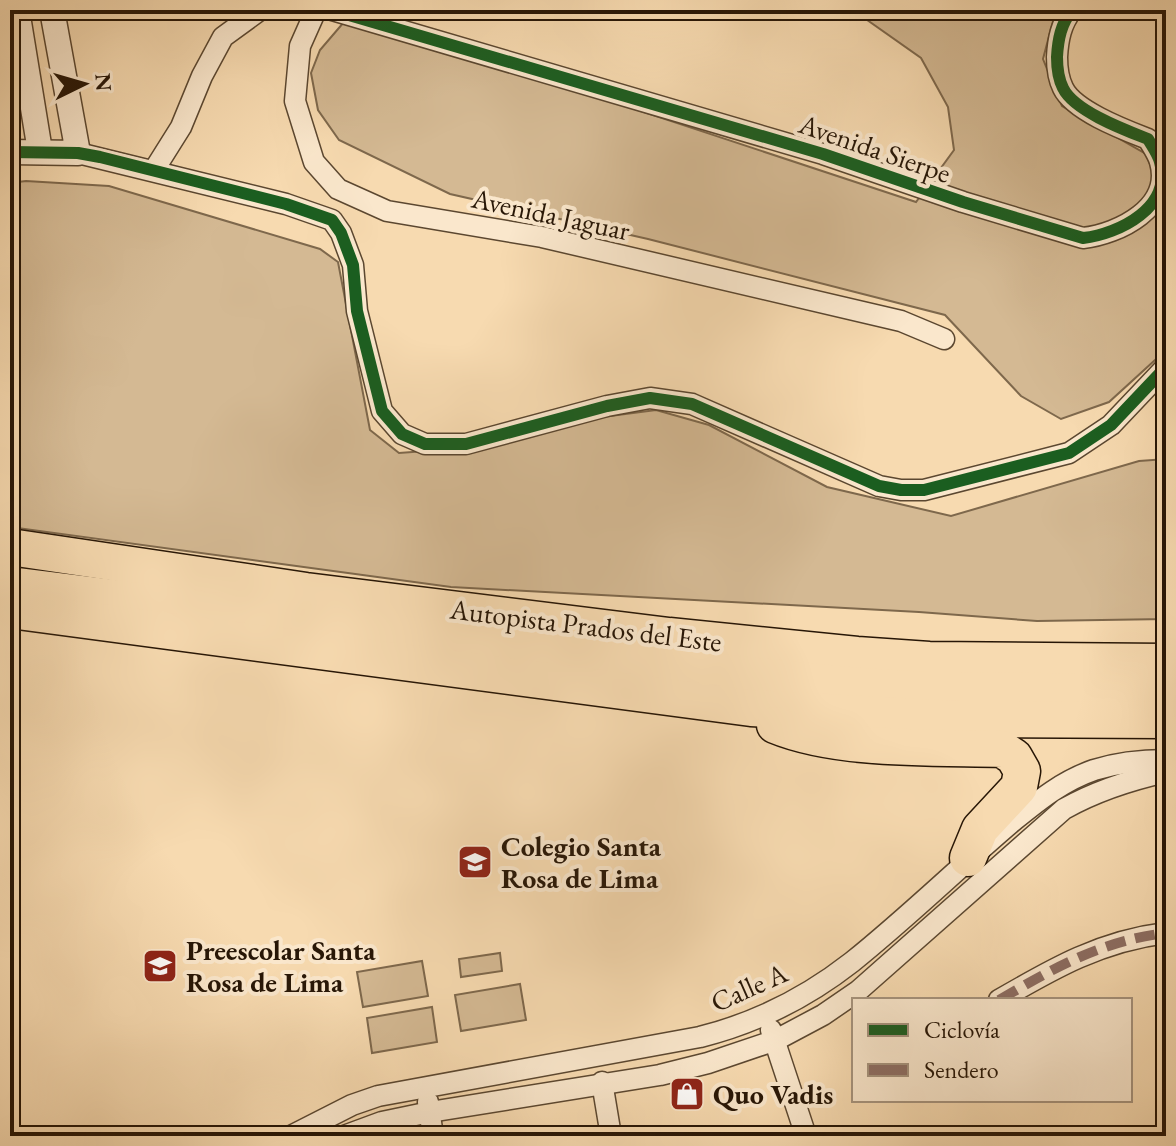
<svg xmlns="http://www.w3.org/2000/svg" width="1176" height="1146" viewBox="0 0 1176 1146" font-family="'EB Garamond',serif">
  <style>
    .green { fill: #d4b993; stroke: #7e684c; stroke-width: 2 }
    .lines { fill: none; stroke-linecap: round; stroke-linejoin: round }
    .minor-casing { stroke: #5b4730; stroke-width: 23 }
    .tertiary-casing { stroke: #5b4730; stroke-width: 27 }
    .motorway-casing { stroke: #271606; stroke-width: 39 }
    .minor { stroke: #fae7cc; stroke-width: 20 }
    .tertiary { stroke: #fae7cc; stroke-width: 24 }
    .motorway { stroke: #f7dab0; stroke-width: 36 }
    .quiet { stroke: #8d6e63; stroke-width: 10; stroke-dasharray: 20 10; stroke-linecap: butt }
    .cycleway-casing { stroke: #fae7cc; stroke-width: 17 }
    .cycleway { stroke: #1b5e20; stroke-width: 12 }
    .labels { text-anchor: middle; stroke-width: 8; stroke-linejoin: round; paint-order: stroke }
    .street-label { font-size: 28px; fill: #271606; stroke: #fae7cc }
    .poi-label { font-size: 28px; font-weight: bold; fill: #271606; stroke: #fae7cc; text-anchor: start }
  </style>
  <rect width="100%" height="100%" fill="#f7dab0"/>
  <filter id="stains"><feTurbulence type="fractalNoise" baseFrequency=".0025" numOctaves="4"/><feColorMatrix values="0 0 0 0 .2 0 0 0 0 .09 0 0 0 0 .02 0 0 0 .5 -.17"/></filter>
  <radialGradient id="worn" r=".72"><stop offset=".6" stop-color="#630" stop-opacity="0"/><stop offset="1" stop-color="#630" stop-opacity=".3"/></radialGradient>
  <g class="green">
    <polygon points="853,10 1056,10 1043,59 1062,106 1146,154 1166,203 1166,350 1109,402 1061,419 1021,396 945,315 648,239 450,194 339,140 318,110 311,73 320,50 350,15 916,202 954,150 948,107 921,58"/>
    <polygon points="26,181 109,186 320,249 338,262 370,430 399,453 467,448 564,422 656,410 709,425 827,487 951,516 1139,461 1166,459 1166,619 1037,621 919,612 451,587 10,527 10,183"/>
    <polygon points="500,953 502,971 461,977 459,959"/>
    <polygon points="422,961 428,996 363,1007 357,972"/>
    <polygon points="520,984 526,1020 461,1031 455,995"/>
    <polygon points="432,1007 437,1042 372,1053 367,1018"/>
  </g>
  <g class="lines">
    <g class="minor-casing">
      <g id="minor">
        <polyline points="316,10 300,46 295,101 314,162 338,189 387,211 542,237 901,321 944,339"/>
        <path d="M332,10L823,154L963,202L1083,238C1119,234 1173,207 1160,162C1158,154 1152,146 1148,139C1125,130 1074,111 1063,88C1059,80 1057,67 1057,57C1058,39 1061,24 1072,10"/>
        <polyline points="78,153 286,204 332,220 341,233 353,265 357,311 382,411 402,434 425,444 466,444 607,406 650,398 692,404 879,486 901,490 924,490 1069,453 1111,425 1166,367"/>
        <polyline points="154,170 181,127 202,76 223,37 260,10"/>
        <path d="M999,1000C1054,968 1101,941 1166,933"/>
        <polyline points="771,1030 806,1136"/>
        <polyline points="602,1082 611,1136"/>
        <polyline points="428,1102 433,1136"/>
        <path d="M291,1136L352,1105L378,1096L700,1037C756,1023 806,998 852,962C907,918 958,868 1012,822C1038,801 1062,781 1094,770C1116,763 1143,760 1166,760"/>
        <path d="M344,1136L382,1122L430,1112L660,1075L708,1063L776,1040L823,1015L858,991L1064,809C1096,791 1130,780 1166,772"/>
      </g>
    </g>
    <g class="tertiary-casing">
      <g id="tertiary">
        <polyline points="17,10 40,151"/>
        <polyline points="10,152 78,153 52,10"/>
      </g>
    </g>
    <g class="motorway-casing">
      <g id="motorway">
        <polyline points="10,547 306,591 669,636 857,655 929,660 1166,662"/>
        <polyline points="10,585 666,667 859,686 930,690 1166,692"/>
        <polyline points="10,610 751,708 959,719 1166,720"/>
        <path d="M775,725C838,751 933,747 1002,749L1014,757L1022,771L1019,787L980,829L968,858"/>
      </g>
    </g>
    <use href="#minor" class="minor"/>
    <use href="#tertiary" class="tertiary"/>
    <use href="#motorway" class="motorway"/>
    <path class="quiet" d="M999,1000C1054,968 1101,941 1166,933"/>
    <g class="cycleway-casing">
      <g id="cycleway">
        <path d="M332,10L823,154L963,202L1083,238C1119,234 1173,207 1160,162C1158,154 1152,146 1148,139C1125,130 1074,111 1063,88C1059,80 1057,67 1057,57C1058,39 1061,24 1072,10"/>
        <polyline points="10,152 78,153 100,157 286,204 332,220 341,233 353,265 357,311 382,411 402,434 425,444 466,444 607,406 650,398 692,404 879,486 901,490 924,490 1069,453 1111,425 1166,367"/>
      </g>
    </g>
    <use href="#cycleway" class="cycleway"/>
  </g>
  <defs>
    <g id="school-square" transform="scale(1.8)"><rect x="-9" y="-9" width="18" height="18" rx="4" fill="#8f2418" stroke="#fae7cc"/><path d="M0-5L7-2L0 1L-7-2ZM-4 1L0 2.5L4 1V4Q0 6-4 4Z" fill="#fff"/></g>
    <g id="shop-square" transform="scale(1.8)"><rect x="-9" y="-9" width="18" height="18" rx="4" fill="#8f2418" stroke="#fae7cc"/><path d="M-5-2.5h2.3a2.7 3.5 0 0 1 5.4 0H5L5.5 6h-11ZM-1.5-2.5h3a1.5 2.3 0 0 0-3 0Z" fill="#fff"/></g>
  </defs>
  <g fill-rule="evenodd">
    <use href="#school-square" x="475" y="862"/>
    <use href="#school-square" x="160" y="966"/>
    <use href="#shop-square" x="687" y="1094"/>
  </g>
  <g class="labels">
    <g class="street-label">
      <text transform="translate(875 148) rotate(19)" y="10">Avenida Sierpe</text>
      <text transform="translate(551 214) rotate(12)" y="10">Avenida Jaguar</text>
      <text transform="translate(586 625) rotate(7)" y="10">Autopista Prados del Este</text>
      <text transform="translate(749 987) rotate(-24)" y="10">Calle A</text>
    </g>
    <g class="poi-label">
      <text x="501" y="856">Colegio Santa<tspan x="501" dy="32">Rosa de Lima</tspan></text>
      <text x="186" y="960">Preescolar Santa<tspan x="186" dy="32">Rosa de Lima</tspan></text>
      <text x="713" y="1104">Quo Vadis</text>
    </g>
  </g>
  <rect width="1176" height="1146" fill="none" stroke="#f7dab0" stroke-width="40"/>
  <rect x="12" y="12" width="1152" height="1122" fill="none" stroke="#271606" stroke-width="4"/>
  <rect x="20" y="20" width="1136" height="1106" fill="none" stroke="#271606" stroke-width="2"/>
  <rect x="852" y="998" width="280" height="104" fill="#fae7cc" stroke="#a6937d" stroke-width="2"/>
  <rect x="868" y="1024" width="40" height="12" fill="#1b5e20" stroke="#a6937d" stroke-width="2"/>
  <text x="924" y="1038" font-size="24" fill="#271606">Ciclovía</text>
  <rect x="868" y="1064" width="40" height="12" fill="#8d6e63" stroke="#a6937d" stroke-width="2"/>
  <text x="924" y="1078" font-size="24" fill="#271606">Sendero</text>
  <g transform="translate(84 84) rotate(85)" stroke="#fae7cc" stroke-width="6" paint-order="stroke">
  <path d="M0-6L14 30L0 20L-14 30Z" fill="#271606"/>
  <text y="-12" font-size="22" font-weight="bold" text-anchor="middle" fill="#271606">N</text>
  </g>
  <rect width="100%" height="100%" filter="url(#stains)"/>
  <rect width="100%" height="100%" fill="url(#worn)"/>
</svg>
